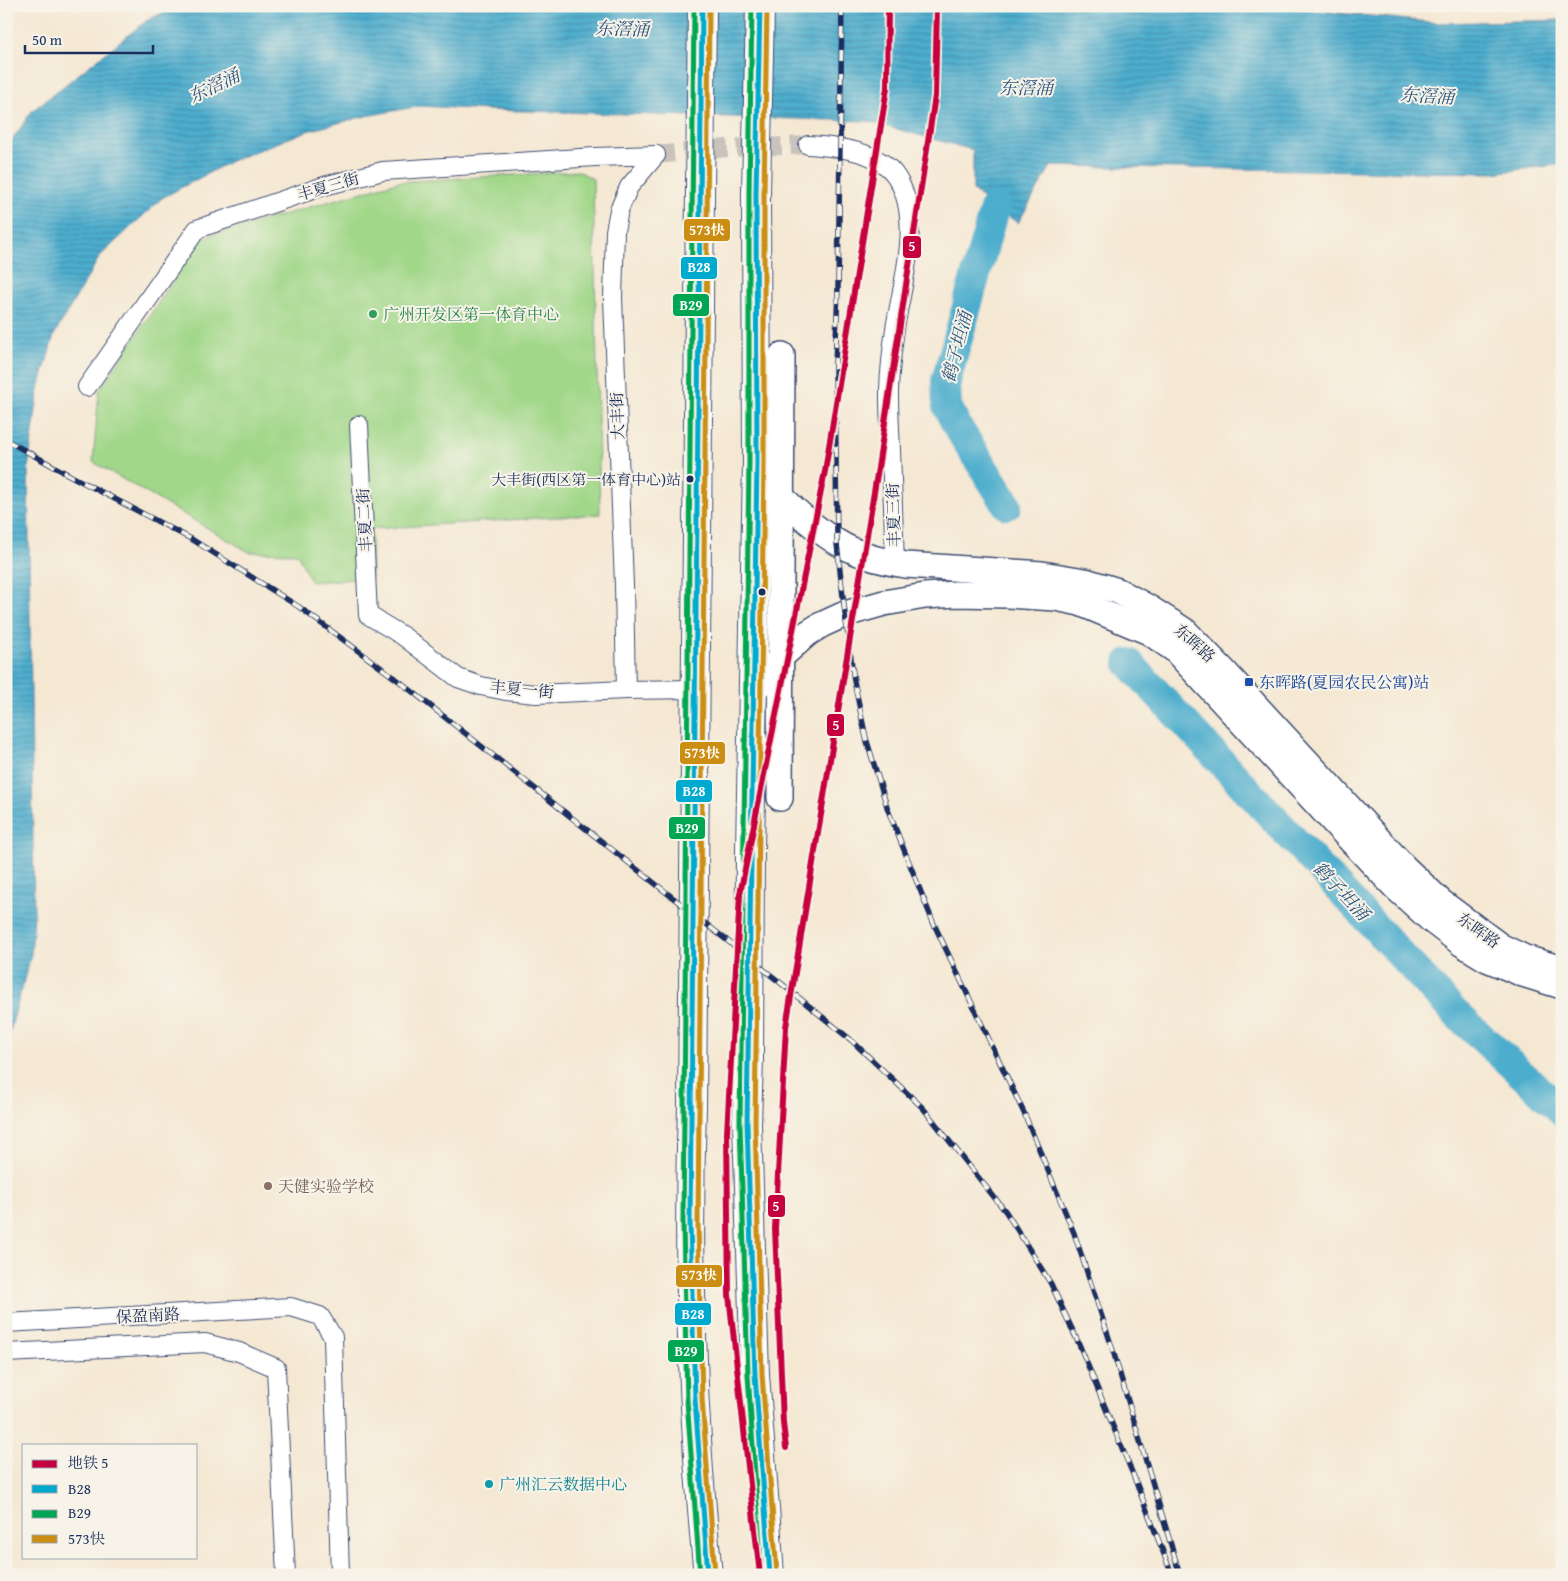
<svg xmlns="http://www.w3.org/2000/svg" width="1568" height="1581" viewBox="0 0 1568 1581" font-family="'Gentium Book Plus','Noto Serif SC',serif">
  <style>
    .pitch { fill: #a0d788; stroke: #5e8373 }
    .water { fill: url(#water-rules); stroke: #346e96 }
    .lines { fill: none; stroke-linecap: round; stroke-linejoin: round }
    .river { stroke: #4eadcd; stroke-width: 30 }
    .street-tunnel { stroke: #c9c3bc; stroke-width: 18; stroke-dasharray: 18 9; stroke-linecap: butt }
    .street-casing { stroke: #3c4b70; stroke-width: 20 }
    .secondary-casing { stroke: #3c4b70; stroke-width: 28 }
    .primary-casing { stroke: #3c4b70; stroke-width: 30 }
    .street { stroke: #fff; stroke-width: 18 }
    .secondary { stroke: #fff; stroke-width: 25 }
    .primary { stroke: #fff; stroke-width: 28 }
    .rail-casing { stroke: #1b2f5e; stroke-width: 5.5 }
    .rail { stroke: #f7f3e8; stroke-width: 4; stroke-dasharray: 11; stroke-linecap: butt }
    .primary-bridge-casing { stroke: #3c4b70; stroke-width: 30; stroke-linecap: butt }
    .primary-bridge { stroke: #fff; stroke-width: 28 }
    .bus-1-casing { stroke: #f7f3e8; stroke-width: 9 }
    .bus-2-casing { stroke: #f7f3e8; stroke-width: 9 }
    .bus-3-casing { stroke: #f7f3e8; stroke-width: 9 }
    .bus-1 { stroke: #00a9ce; stroke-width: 5 }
    .bus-2 { stroke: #00a651; stroke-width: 5 }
    .bus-3 { stroke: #cb8e13; stroke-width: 5 }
    .metro-1-casing { stroke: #f7f3e8; stroke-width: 10 }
    .metro-1 { stroke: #c5003e; stroke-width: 6 }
    .leisure-dot { fill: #2e9e5b; stroke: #f7f3e8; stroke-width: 2 }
    .bus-dot { fill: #1b2f5e; stroke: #f7f3e8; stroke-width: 2 }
    .transit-dot { fill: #1a4fb4; stroke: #f7f3e8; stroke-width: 2 }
    .education-dot { fill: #8d6e63; stroke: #f7f3e8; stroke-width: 2 }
    .culture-dot { fill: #0f9aa8; stroke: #f7f3e8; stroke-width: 2 }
    .labels { text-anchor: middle; stroke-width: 4; stroke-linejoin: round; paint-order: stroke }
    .bus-label { font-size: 15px; fill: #1b2f5e; stroke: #f7f3e8; text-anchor: end }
    .street-label { font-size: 16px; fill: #1b2f5e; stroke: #f7f3e8 }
    .leisure-label { font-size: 16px; fill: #27864d; stroke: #f7f3e8; text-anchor: start }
    .transit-label { font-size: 16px; fill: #164399; stroke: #f7f3e8; text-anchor: start }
    .education-label { font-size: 16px; fill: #785e54; stroke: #f7f3e8; text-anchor: start }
    .culture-label { font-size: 16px; fill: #0d838f; stroke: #f7f3e8; text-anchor: start }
    .water-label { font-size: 18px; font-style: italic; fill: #2a557f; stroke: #f7f3e8 }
    .line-badge { stroke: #f7f3e8; stroke-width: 2 }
    .badge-label { font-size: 14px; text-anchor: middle; font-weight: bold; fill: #fff }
  </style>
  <defs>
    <pattern id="water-rules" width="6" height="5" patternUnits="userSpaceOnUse" patternTransform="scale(1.25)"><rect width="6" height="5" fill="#4eadcd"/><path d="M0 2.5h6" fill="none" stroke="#408daa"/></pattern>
  </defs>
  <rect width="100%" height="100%" fill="#f7f3e8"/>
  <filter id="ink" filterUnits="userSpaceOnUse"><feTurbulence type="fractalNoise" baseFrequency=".02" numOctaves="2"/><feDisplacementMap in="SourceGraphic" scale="10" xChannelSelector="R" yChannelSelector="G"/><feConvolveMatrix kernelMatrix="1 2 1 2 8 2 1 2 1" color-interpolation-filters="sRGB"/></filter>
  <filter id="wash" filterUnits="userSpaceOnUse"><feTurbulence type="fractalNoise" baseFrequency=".0096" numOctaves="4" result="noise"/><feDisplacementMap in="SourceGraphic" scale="20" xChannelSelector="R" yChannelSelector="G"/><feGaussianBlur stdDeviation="1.12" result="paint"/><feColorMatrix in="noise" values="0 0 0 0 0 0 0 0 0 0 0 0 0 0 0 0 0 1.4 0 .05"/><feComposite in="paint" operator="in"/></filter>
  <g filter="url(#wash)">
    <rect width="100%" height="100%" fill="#f5e8d3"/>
    <polygon class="pitch" points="579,171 593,179 600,514 371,529 372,578 311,582 297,553 249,552 93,462 99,391 202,238 397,182"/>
    <polygon class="water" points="177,6 1272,6 1439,23 1562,20 1562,164 1492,173 1051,166 1018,223 973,191 973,150 867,121 488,110 420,106 366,116 307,131 231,161 162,198 100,256 54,335 39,388 28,469 34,916 31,954 6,1046 6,149 32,111 146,21"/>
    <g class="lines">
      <g class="river">
        <polyline points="995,206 946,381 947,406 957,426 1007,505"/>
        <polyline points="1129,663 1454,1012 1562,1111"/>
      </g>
    </g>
  </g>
  <g filter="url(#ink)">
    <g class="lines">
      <polyline class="street-tunnel" points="656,155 726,148 808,145"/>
      <g class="street-casing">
        <g id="street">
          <path d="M808,145C837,147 880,150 897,178C923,220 902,283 895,329C892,351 889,372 889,394C889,412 890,431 891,450C892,488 894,526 895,564"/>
          <polyline points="87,387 197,229 324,186 383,171 595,157 656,155"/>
          <polyline points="359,425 368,615 403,636 458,678 481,686 506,691 536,694 626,690 696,689"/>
          <polyline points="626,690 624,585 613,298 615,231 619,210 629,187 656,155"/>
          <polyline points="6,1323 291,1307 320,1316 333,1337 340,1575"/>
          <polyline points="6,1353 205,1343 239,1352 276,1368 286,1575"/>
        </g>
      </g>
      <g class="secondary-casing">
        <g id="secondary">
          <path d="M757,461C760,467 764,474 768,481C775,492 785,500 794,509C829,541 858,559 906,565L1042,574L1085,581L1118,591L1149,608L1185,631L1223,670L1404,867L1441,902L1500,946L1525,958L1562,969"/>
          <polyline points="753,692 782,656 808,633 821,625 845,614 884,603 925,596 956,594 1008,595 1056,598 1080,603 1149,632 1175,650 1341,830 1394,886 1431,920 1461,943 1487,959 1523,974 1562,986"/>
          <polyline points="780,798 782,355"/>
        </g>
      </g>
      <g class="primary-casing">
        <g id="primary">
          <path d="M700,191L692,1106C687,1262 692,1419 708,1575"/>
          <polyline points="756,193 757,461 750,850 749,1057 747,1124 755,1375 770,1575"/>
        </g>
      </g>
      <use href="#street" class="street"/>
      <use href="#secondary" class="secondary"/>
      <use href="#primary" class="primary"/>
      <g class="rail-casing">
        <g id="rail">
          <polyline points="842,6 838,289 835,365 837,544 845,614 854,681 866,738 888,810 933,922 1024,1113 1074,1233 1111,1344 1180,1575"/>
          <polyline points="6,440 71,476 193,540 299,607 399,681 777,980 851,1040 923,1108 1006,1212 1051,1284 1079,1344 1134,1477 1172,1575"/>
        </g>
      </g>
      <use href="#rail" class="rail"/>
      <g class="primary-bridge-casing">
        <g id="primary-bridge">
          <polyline points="700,191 702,6"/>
          <polyline points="756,193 760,6"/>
        </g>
      </g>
      <use href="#primary-bridge" class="primary-bridge"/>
      <g class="bus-1-casing">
        <g id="bus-1">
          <polyline points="702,6 690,1223 695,1399 708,1575"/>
          <polyline points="760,6 756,193 757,461 747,1124 755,1375 770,1575"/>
        </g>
      </g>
      <g class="bus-2-casing">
        <g id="bus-2">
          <polyline points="694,6 683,1223 687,1400 700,1575"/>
          <polyline points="752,6 749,193 749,461 740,1124 748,1375 762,1575"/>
        </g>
      </g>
      <g class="bus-3-casing">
        <g id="bus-3">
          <polyline points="709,6 698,1223 702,1399 715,1574"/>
          <polyline points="767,6 764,193 764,461 755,1124 762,1375 777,1574"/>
        </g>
      </g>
      <use href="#bus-1" class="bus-1"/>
      <use href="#bus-2" class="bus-2"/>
      <use href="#bus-3" class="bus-3"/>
      <g class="metro-1-casing">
        <g id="metro-1">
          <polyline points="786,1448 783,1423 775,1229 786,1027 878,468 935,96 937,6"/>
          <polyline points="760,1575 729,1295 727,1133 740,894 825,471 887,88 888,6"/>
        </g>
      </g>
      <use href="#metro-1" class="metro-1"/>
    </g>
  </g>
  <circle class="leisure-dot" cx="373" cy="314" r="5"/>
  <g class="bus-dot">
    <circle cx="690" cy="479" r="4.5"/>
    <circle cx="762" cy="592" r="4.5"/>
  </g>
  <rect class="transit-dot" x="1244" y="677" width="10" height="10" rx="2.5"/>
  <circle class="education-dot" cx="268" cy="1186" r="5"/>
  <circle class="culture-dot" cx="489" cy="1484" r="5"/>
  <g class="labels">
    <g class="bus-label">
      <text x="681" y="485">大丰街(西区第一体育中心)站</text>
    </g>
    <g class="street-label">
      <text transform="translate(328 186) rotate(-16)" y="6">丰夏三街</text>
      <text transform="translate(617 416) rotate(-92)" y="6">大丰街</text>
      <text transform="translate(893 515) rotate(-92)" y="6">丰夏三街</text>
      <text transform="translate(364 520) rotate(-93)" y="6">丰夏二街</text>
      <text transform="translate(1195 643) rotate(42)" y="6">东晖路</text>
      <text transform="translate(522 689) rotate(5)" y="6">丰夏一街</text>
      <text transform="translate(1479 930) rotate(36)" y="6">东晖路</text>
      <text transform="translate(148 1315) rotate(-3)" y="6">保盈南路</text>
    </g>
    <g class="leisure-label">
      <text x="383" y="320">广州开发区第一体育中心</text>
    </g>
    <g class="transit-label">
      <text x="1259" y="688">东晖路(夏园农民公寓)站</text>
    </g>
    <g class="education-label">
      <text x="278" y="1192">天健实验学校</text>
    </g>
    <g class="culture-label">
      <text x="499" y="1490">广州汇云数据中心</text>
    </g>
    <g class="water-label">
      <text transform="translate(622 29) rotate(1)" y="6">东滘涌</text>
      <text transform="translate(214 86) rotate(-26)" y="6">东滘涌</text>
      <text x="1026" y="94">东滘涌</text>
      <text transform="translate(1427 96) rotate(3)" y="6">东滘涌</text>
      <text transform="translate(957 347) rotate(-76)" y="6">鹤子坦涌</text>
      <text transform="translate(1341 891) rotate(47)" y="6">鹤子坦涌</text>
    </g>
  </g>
  <g class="line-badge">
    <rect x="683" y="218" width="48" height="24" rx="5" fill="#cb8e13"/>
    <rect x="902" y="235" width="20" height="24" rx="5" fill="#c5003e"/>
    <rect x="680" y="256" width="38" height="24" rx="5" fill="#00a9ce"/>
    <rect x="672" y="293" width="38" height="24" rx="5" fill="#00a651"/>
    <rect x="826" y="713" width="19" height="24" rx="5" fill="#c5003e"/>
    <rect x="679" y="741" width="47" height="24" rx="5" fill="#cb8e13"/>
    <rect x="675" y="779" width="38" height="24" rx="5" fill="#00a9ce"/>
    <rect x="668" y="816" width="38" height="24" rx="5" fill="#00a651"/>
    <rect x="767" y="1194" width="19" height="24" rx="5" fill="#c5003e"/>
    <rect x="675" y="1264" width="48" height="24" rx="5" fill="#cb8e13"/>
    <rect x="674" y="1302" width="38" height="24" rx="5" fill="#00a9ce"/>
    <rect x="667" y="1339" width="38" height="24" rx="5" fill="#00a651"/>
  </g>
  <g class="badge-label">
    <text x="707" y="235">573快</text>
    <text x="912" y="251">5</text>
    <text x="699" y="272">B28</text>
    <text x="691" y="310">B29</text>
    <text x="836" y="730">5</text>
    <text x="702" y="758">573快</text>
    <text x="694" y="796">B28</text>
    <text x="687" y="833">B29</text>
    <text x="776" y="1211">5</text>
    <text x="699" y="1280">573快</text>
    <text x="693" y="1319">B28</text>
    <text x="686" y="1356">B29</text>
  </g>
  <rect width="1568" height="1581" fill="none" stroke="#f7f3e8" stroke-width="25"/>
  <rect x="22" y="1444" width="175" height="115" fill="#f7f3e8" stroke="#9fa5b1"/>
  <rect x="32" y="1460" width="25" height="8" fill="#c5003e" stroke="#9fa5b1"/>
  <text x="68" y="1468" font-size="15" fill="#1b2f5e">地铁 5</text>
  <rect x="32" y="1485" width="25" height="8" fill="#00a9ce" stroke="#9fa5b1"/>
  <text x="68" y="1494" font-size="15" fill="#1b2f5e">B28</text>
  <rect x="32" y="1510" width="25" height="8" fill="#00a651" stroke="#9fa5b1"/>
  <text x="68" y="1518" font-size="15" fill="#1b2f5e">B29</text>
  <rect x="32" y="1535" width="25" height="8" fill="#cb8e13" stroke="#9fa5b1"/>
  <text x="68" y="1544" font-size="15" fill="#1b2f5e">573快</text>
  <path d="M25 45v8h128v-8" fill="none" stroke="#1b2f5e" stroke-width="2.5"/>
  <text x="32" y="45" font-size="15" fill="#1b2f5e" stroke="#f7f3e8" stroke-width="4" paint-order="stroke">50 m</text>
</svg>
